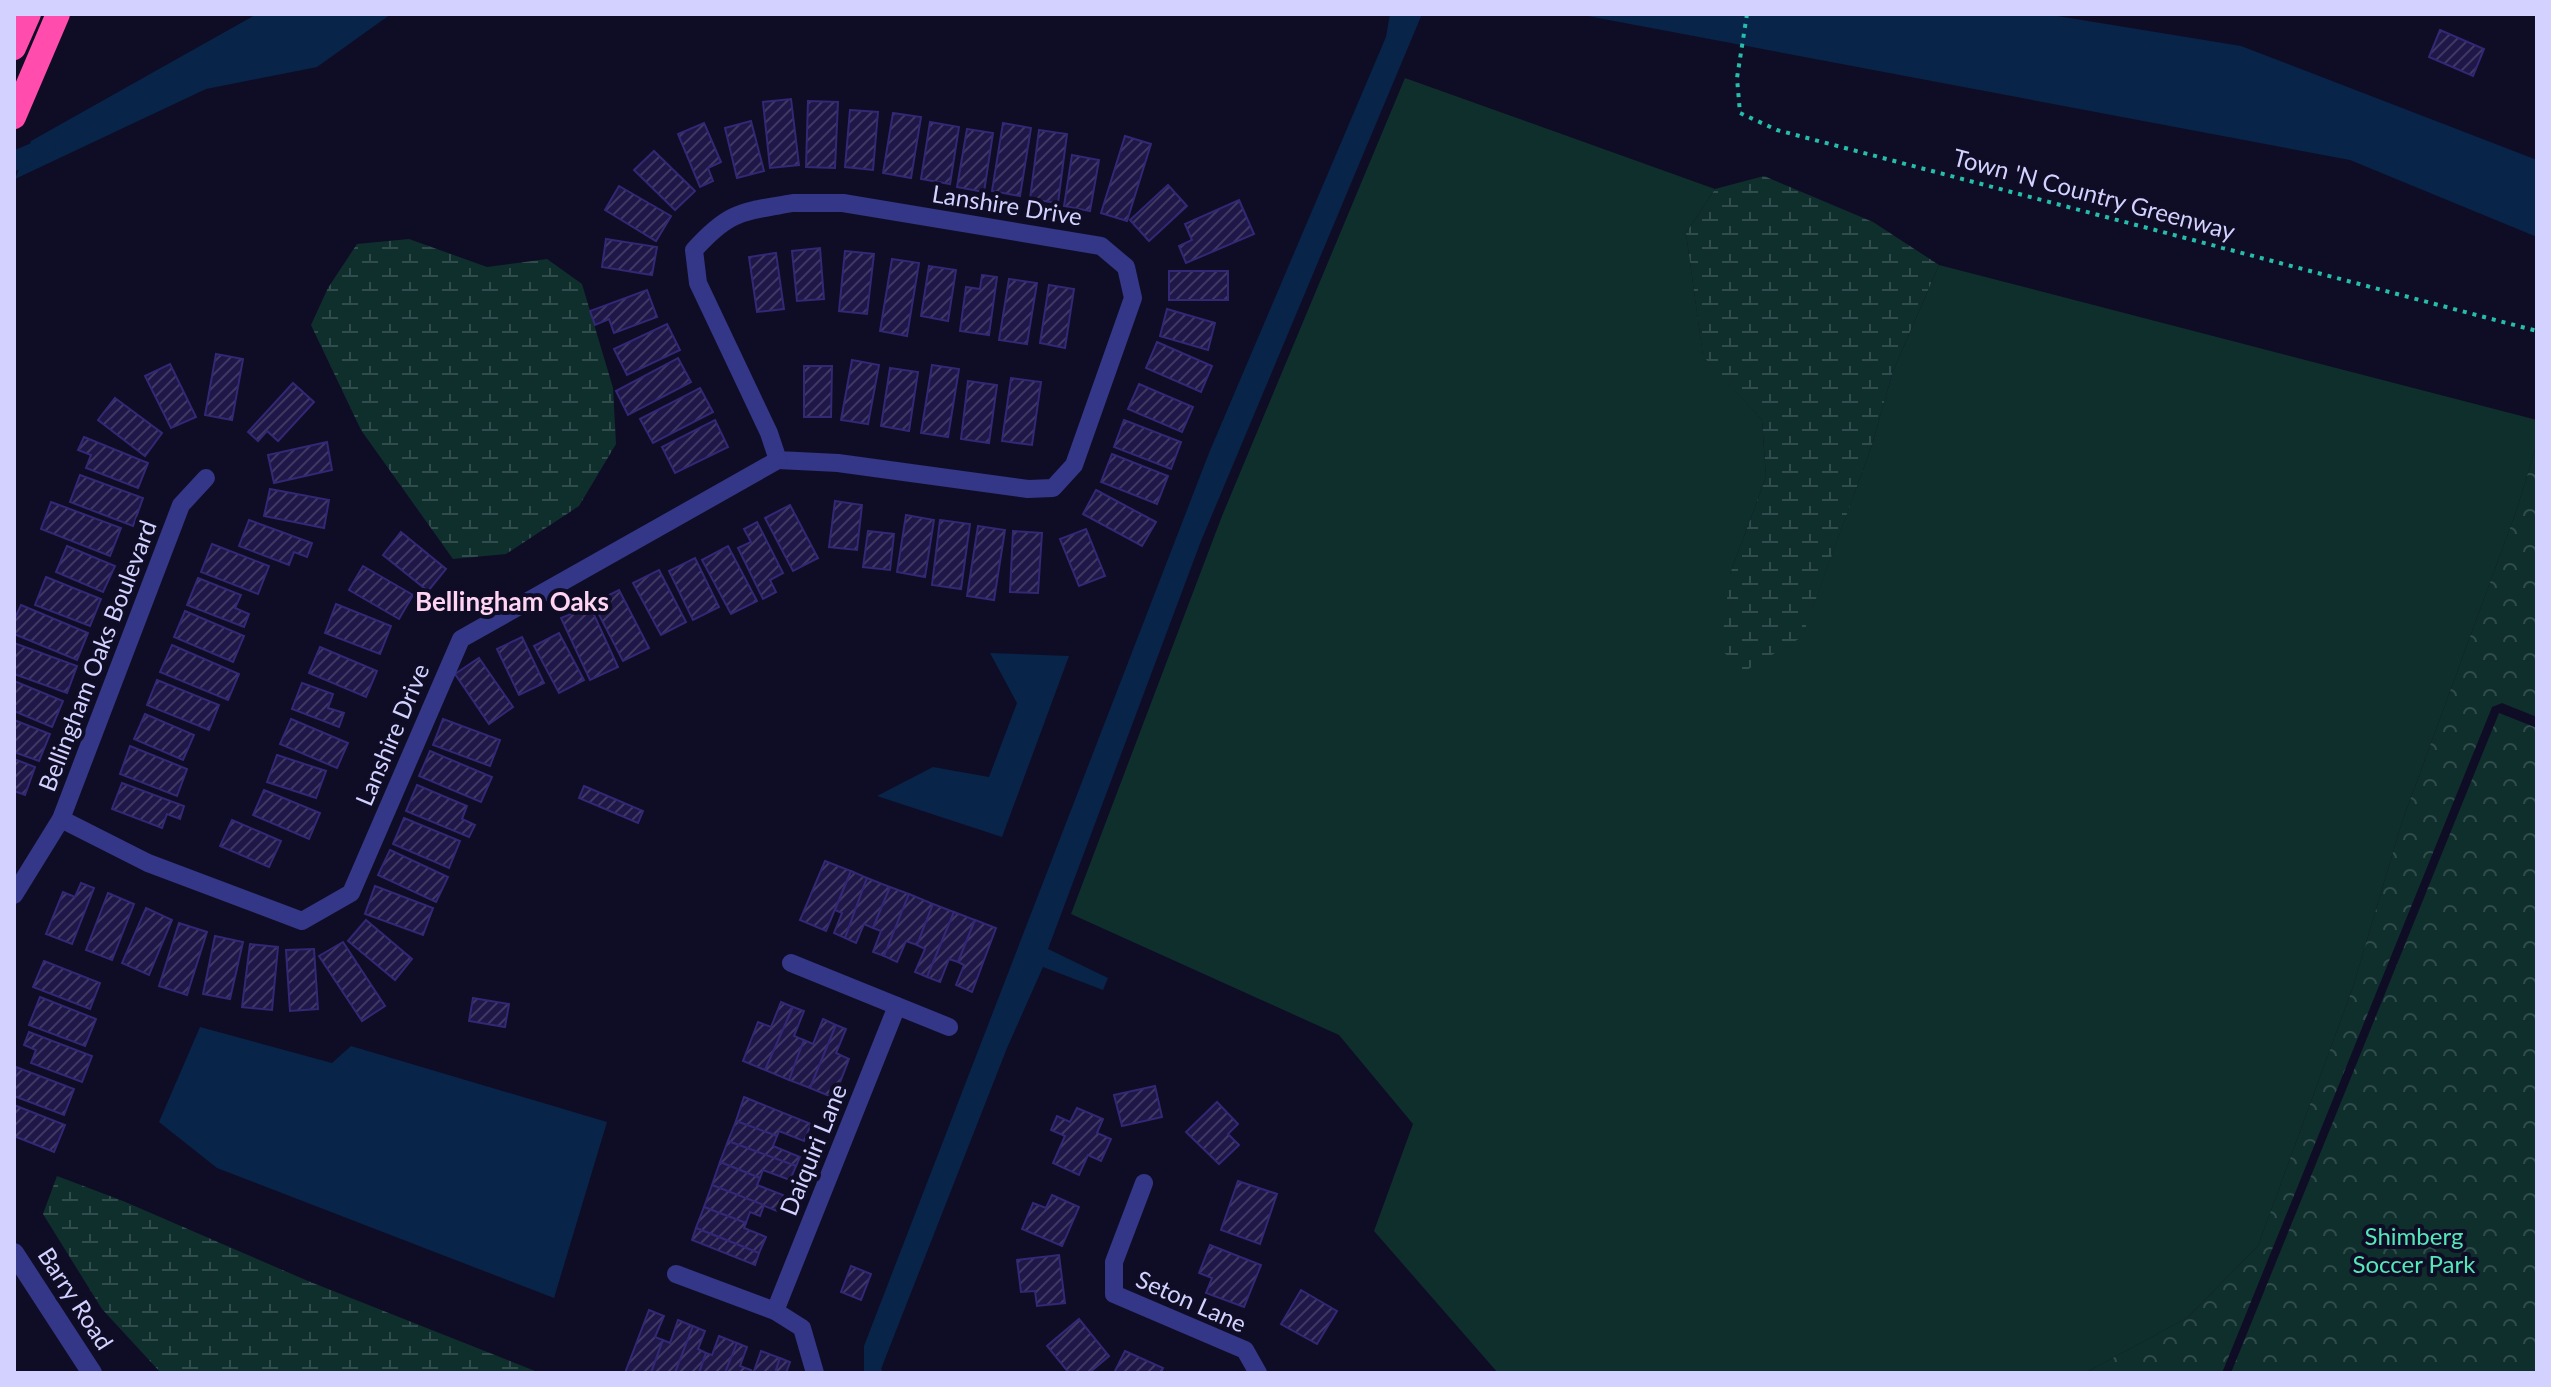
<svg xmlns="http://www.w3.org/2000/svg" width="2551" height="1387" viewBox="0 0 2551 1387" font-family="Lato,sans-serif">
  <style>
    .grass { fill: #0f2f2c }
    .forest { fill: url(#forest-crowns) }
    .wetland { fill: url(#wetland-marsh) }
    .water { fill: #082449 }
    .lines { fill: none; stroke-linecap: round; stroke-linejoin: round }
    .canal { stroke: #082449; stroke-width: 20 }
    .building { fill: url(#building-hatch); stroke: #322875; stroke-width: 2 }
    .path { stroke: #26beab; stroke-width: 4; stroke-dasharray: 4 6; stroke-linecap: butt }
    .minor { stroke: #343687; stroke-width: 18 }
    .tertiary { stroke: #343687; stroke-width: 20 }
    .motorway { stroke: #ff4cad; stroke-width: 24 }
    .labels { text-anchor: middle; stroke-width: 8; stroke-linejoin: round; paint-order: stroke }
    .street-label { font-size: 24px; fill: #d3d1ff; stroke: #0f0d25 }
    .park-label { font-size: 24px; fill: #54e8b9; stroke: #0f0d25 }
    .neighbourhood-label { font-size: 26px; font-weight: bold; fill: #ffd3f2; stroke: #0f0d25 }
  </style>
  <defs>
    <pattern id="forest-crowns" width="20" height="18" patternUnits="userSpaceOnUse" patternTransform="scale(2)"><rect width="20" height="18" fill="#0f2f2c"/><path d="M2 6a3 3 0 1 1 6 0M12 15a3 3 0 1 1 6 0" fill="none" stroke="#314c4c"/></pattern>
    <pattern id="wetland-marsh" width="20" height="14" patternUnits="userSpaceOnUse" patternTransform="scale(2)"><rect width="20" height="14" fill="#0f2f2c"/><path d="M1 5h8M5 5V1M11 12h8M15 12V8" fill="none" stroke="#314c4c"/></pattern>
    <pattern id="building-hatch" width="6" height="6" patternUnits="userSpaceOnUse" patternTransform="scale(2)"><rect width="6" height="6" fill="#1e1747"/><path d="M-1 1l2-2M0 6l6-6M5 7l2-2" fill="none" stroke="#3e3863"/></pattern>
  </defs>
  <rect width="100%" height="100%" fill="#0f0d25"/>
  <polygon class="grass" points="1405,78 1715,189 1686,233 1703,355 1762,420 1766,477 1730,574 1802,636 1871,448 1893,371 1939,265 2537,420 2537,443 2517,509 2402,822 2353,987 2258,1246 2187,1318 2085,1373 1498,1373 1374,1231 1413,1124 1339,1035 1071,914 1222,516"/>
  <g class="forest">
    <polygon points="2537,443 2537,717 2502,703 2492,707 2222,1373 2085,1373 2187,1318 2258,1246 2353,987 2402,822 2517,509"/>
    <polygon points="2499,713 2537,728 2537,1373 2231,1373"/>
  </g>
  <g class="wetland">
    <polygon points="1764,176 1873,222 1939,265 1893,371 1871,448 1802,637 1745,671 1721,650 1730,574 1766,477 1762,420 1703,356 1686,233 1715,189"/>
    <polygon points="409,239 487,267 547,259 582,284 613,388 616,444 579,506 506,554 453,559 361,430 311,325 328,288 357,244"/>
    <polygon points="57,1176 123,1201 308,1281 540,1373 161,1373 102,1309 43,1214"/>
  </g>
  <g class="water">
    <polygon points="257,14 391,14 317,67 206,89 15,179 31,141"/>
    <polygon points="1390,14 1422,14 1201,541 1048,949 1108,978 1103,990 1043,967 1007,1048 881,1369 883,1373 864,1373 864,1346 1209,453 1386,37"/>
    <polygon points="1577,14 2045,14 2241,46 2537,160 2537,237 2350,160"/>
    <polygon points="990,653 1069,656 1002,837 877,796 933,767 989,777 1017,703"/>
    <polygon points="200,1027 332,1063 351,1046 607,1122 554,1298 217,1168 159,1122"/>
  </g>
  <g class="lines">
    <polyline class="canal" points="14,161 46,148"/>
  </g>
  <g class="building">
    <polygon points="2440,30 2484,49 2473,76 2429,57"/>
    <polygon points="791,99 799,165 770,168 763,102"/>
    <polygon points="808,101 838,102 835,168 806,167"/>
    <polygon points="850,110 878,112 873,170 845,167"/>
    <polygon points="893,113 921,117 911,178 883,173"/>
    <polygon points="751,121 764,171 737,178 725,128"/>
    <polygon points="930,122 959,127 950,184 921,179"/>
    <polygon points="704,123 721,162 708,168 713,181 700,187 678,134"/>
    <polygon points="1003,123 1031,128 1020,196 992,191"/>
    <polygon points="967,129 993,133 984,192 957,187"/>
    <polygon points="1039,130 1067,134 1058,203 1030,199"/>
    <polygon points="1125,136 1151,144 1127,221 1101,213"/>
    <polygon points="654,151 695,191 675,210 634,170"/>
    <polygon points="1072,155 1099,160 1090,211 1064,206"/>
    <polygon points="1168,185 1187,206 1149,241 1130,220"/>
    <polygon points="619,186 671,216 656,241 605,210"/>
    <polygon points="1239,200 1254,234 1186,263 1179,246 1192,240 1185,224"/>
    <polygon points="606,239 657,247 652,275 602,267"/>
    <polygon points="820,248 824,299 797,301 792,251"/>
    <polygon points="845,251 874,254 867,314 839,311"/>
    <polygon points="776,253 784,309 757,312 749,257"/>
    <polygon points="892,259 919,263 907,336 880,331"/>
    <polygon points="929,266 956,270 948,321 921,316"/>
    <rect x="1169" y="271" width="59" height="29"/>
    <polygon points="982,275 997,277 989,335 960,331 966,287 980,289"/>
    <polygon points="1009,279 1037,283 1027,344 999,340"/>
    <polygon points="1049,285 1074,289 1065,348 1040,343"/>
    <polygon points="647,290 657,317 614,333 609,319 595,325 590,311"/>
    <polygon points="1167,309 1215,323 1208,350 1160,336"/>
    <polygon points="667,324 680,350 627,375 614,349"/>
    <polygon points="1157,342 1212,366 1201,392 1146,368"/>
    <polygon points="216,354 243,359 232,420 205,415"/>
    <polygon points="678,358 691,382 628,415 616,391"/>
    <polygon points="852,360 879,365 868,424 841,420"/>
    <polygon points="170,364 196,417 171,428 145,376"/>
    <polygon points="932,365 959,369 948,437 921,433"/>
    <polygon points="804,366 832,366 831,417 804,417"/>
    <polygon points="890,368 918,372 909,431 881,426"/>
    <polygon points="1011,378 1041,382 1032,445 1002,441"/>
    <polygon points="968,381 997,385 989,443 961,439"/>
    <polygon points="293,383 314,402 278,441 267,431 258,441 248,432"/>
    <polygon points="1139,384 1193,407 1182,432 1128,409"/>
    <polygon points="700,388 713,412 653,443 640,419"/>
    <polygon points="115,398 162,433 145,456 98,420"/>
    <polygon points="715,420 728,447 675,473 662,447"/>
    <polygon points="1124,420 1181,442 1171,469 1114,447"/>
    <polygon points="84,437 148,463 138,488 86,468 91,455 78,450"/>
    <polygon points="327,442 332,470 274,483 268,455"/>
    <polygon points="1112,454 1168,476 1157,504 1101,482"/>
    <polygon points="80,475 143,498 133,526 70,502"/>
    <polygon points="270,489 329,500 324,528 264,516"/>
    <polygon points="1096,490 1156,522 1142,546 1083,514"/>
    <polygon points="835,501 862,505 857,550 829,547"/>
    <polygon points="51,502 121,528 110,556 41,529"/>
    <polygon points="790,505 818,558 793,571 765,518"/>
    <polygon points="906,515 934,520 925,577 897,572"/>
    <polygon points="249,520 312,543 307,557 294,552 289,565 239,546"/>
    <polygon points="940,520 970,524 961,589 932,585"/>
    <polygon points="757,522 783,573 770,580 776,592 763,599 738,548 751,542 744,529"/>
    <polygon points="978,526 1005,530 994,600 967,596"/>
    <polygon points="1086,529 1105,576 1079,586 1060,539"/>
    <polygon points="868,531 894,534 890,570 863,567"/>
    <polygon points="1013,531 1042,533 1038,593 1010,592"/>
    <polygon points="401,532 446,569 428,591 383,555"/>
    <polygon points="212,544 269,566 258,594 201,572"/>
    <polygon points="67,546 115,566 103,592 56,572"/>
    <polygon points="728,546 757,601 731,614 702,560"/>
    <polygon points="695,558 719,607 693,620 669,571"/>
    <polygon points="363,566 413,595 399,619 349,590"/>
    <polygon points="659,570 686,622 661,635 633,583"/>
    <polygon points="46,577 101,599 90,626 35,605"/>
    <polygon points="198,578 241,595 235,608 249,614 244,627 187,605"/>
    <polygon points="619,590 649,648 623,661 593,603"/>
    <polygon points="336,604 391,626 380,654 325,633"/>
    <polygon points="21,605 88,633 77,660 14,634 14,620"/>
    <polygon points="590,606 618,667 590,680 561,618"/>
    <polygon points="185,611 244,636 233,662 174,637"/>
    <polygon points="559,633 584,680 559,693 534,646"/>
    <polygon points="522,637 544,683 519,695 497,649"/>
    <polygon points="14,643 77,666 67,693 14,674"/>
    <polygon points="172,645 239,674 228,700 160,672"/>
    <polygon points="320,647 377,671 366,697 309,673"/>
    <polygon points="479,658 513,707 489,724 455,674"/>
    <polygon points="157,680 219,705 209,730 147,705"/>
    <polygon points="14,681 63,701 52,727 14,711"/>
    <polygon points="302,683 333,694 328,708 344,713 339,727 292,709"/>
    <polygon points="145,714 194,735 183,760 134,739"/>
    <polygon points="291,719 348,743 337,768 280,744"/>
    <polygon points="443,719 500,740 490,766 433,745"/>
    <polygon points="14,720 50,734 39,761 14,752"/>
    <polygon points="130,746 187,769 177,796 120,774"/>
    <polygon points="430,751 492,777 481,802 419,776"/>
    <polygon points="277,755 326,771 316,798 267,782"/>
    <polygon points="14,759 35,767 25,795 14,791"/>
    <polygon points="122,783 184,806 180,819 167,814 162,828 112,809"/>
    <polygon points="417,785 467,806 462,819 475,825 469,837 406,811"/>
    <polygon points="584,786 643,811 638,823 579,798"/>
    <polygon points="264,790 320,813 309,839 253,815"/>
    <polygon points="404,818 460,841 449,868 393,844"/>
    <polygon points="232,820 281,841 269,867 220,846"/>
    <polygon points="390,850 448,877 436,902 378,875"/>
    <polygon points="825,861 851,871 826,931 800,920"/>
    <polygon points="851,871 867,878 845,938 834,933 842,913 835,910"/>
    <polygon points="867,878 890,887 873,928 864,924 856,943 845,938"/>
    <polygon points="81,883 94,888 72,944 46,934 63,892 75,897"/>
    <polygon points="375,886 433,908 423,935 365,914"/>
    <polygon points="890,887 909,894 884,956 873,952 881,931 873,928"/>
    <polygon points="108,893 134,904 112,960 86,950"/>
    <polygon points="909,894 933,904 917,945 906,941 897,962 884,956"/>
    <polygon points="933,904 954,912 927,977 915,972 925,949 917,945"/>
    <polygon points="146,908 172,920 149,975 122,963"/>
    <polygon points="954,912 975,920 958,962 949,959 940,982 927,977"/>
    <polygon points="366,920 412,959 395,980 348,941"/>
    <polygon points="975,920 996,928 972,992 956,985 964,965 958,962"/>
    <polygon points="179,923 207,932 187,995 159,986"/>
    <polygon points="215,936 243,942 230,999 203,994"/>
    <polygon points="343,942 385,1006 362,1021 319,956"/>
    <polygon points="250,944 278,947 272,1010 242,1007"/>
    <polygon points="314,949 318,1009 290,1011 286,950"/>
    <polygon points="44,961 100,983 90,1009 33,987"/>
    <polygon points="40,997 96,1019 85,1046 29,1025"/>
    <polygon points="473,998 509,1004 505,1027 469,1021"/>
    <polygon points="781,1002 793,1007 765,1070 743,1061 758,1022 771,1027"/>
    <polygon points="793,1007 804,1011 794,1036 804,1040 789,1080 765,1070"/>
    <polygon points="823,1019 836,1025 810,1088 789,1080 804,1040 813,1044"/>
    <polygon points="836,1025 846,1029 836,1053 849,1059 834,1098 810,1088"/>
    <polygon points="29,1032 92,1056 82,1082 31,1063 36,1050 24,1045"/>
    <polygon points="16,1067 74,1089 64,1115 14,1096"/>
    <polygon points="1155,1086 1162,1117 1122,1126 1114,1095"/>
    <polygon points="744,1097 811,1124 804,1141 779,1131 777,1136 736,1121"/>
    <polygon points="1217,1102 1238,1124 1228,1134 1239,1145 1219,1164 1186,1132"/>
    <polygon points="14,1105 65,1125 54,1152 14,1136"/>
    <polygon points="1077,1108 1103,1119 1097,1133 1111,1139 1101,1161 1088,1155 1079,1175 1053,1163 1065,1136 1051,1130 1057,1116 1070,1122"/>
    <polygon points="736,1121 777,1136 773,1146 800,1157 796,1166 728,1141"/>
    <polygon points="728,1141 796,1166 790,1180 763,1170 760,1178 720,1162"/>
    <polygon points="720,1162 760,1178 757,1185 783,1195 777,1211 712,1185"/>
    <polygon points="1238,1181 1277,1194 1260,1244 1221,1230"/>
    <polygon points="712,1185 764,1205 760,1216 750,1212 746,1223 704,1207"/>
    <polygon points="1052,1195 1079,1207 1062,1246 1022,1229 1033,1203 1046,1208"/>
    <polygon points="704,1207 746,1223 744,1228 766,1237 759,1253 696,1228"/>
    <polygon points="696,1228 759,1253 755,1265 692,1240"/>
    <polygon points="1210,1245 1261,1265 1244,1307 1206,1293 1212,1278 1199,1273"/>
    <polygon points="1059,1255 1065,1303 1037,1306 1035,1291 1021,1292 1017,1260"/>
    <polygon points="851,1266 871,1274 861,1300 841,1292"/>
    <polygon points="1301,1290 1337,1311 1317,1344 1281,1324"/>
    <polygon points="649,1310 664,1316 655,1337 663,1340 651,1373 625,1373"/>
    <polygon points="1079,1319 1109,1356 1089,1373 1069,1373 1047,1346"/>
    <polygon points="678,1320 693,1326 675,1373 651,1373 663,1340 670,1343"/>
    <polygon points="693,1326 705,1331 698,1349 706,1353 699,1373 675,1373"/>
    <polygon points="719,1336 737,1343 725,1373 699,1373 706,1353 712,1355"/>
    <polygon points="737,1343 747,1347 740,1366 751,1370 750,1373 725,1373"/>
    <polygon points="761,1351 780,1358 775,1373 750,1373 754,1371"/>
    <polygon points="1125,1351 1163,1368 1161,1373 1114,1373"/>
    <polygon points="780,1358 790,1362 786,1373 775,1373"/>
  </g>
  <g class="lines">
    <polyline class="path" points="1747,14 1737,78 1740,113 1777,130 2537,331"/>
    <g class="minor">
      <path d="M793,203H843L1101,246L1126,267L1133,298L1074,465L1053,488L1028,489L838,463L778,460L769,433L698,283L694,250C730,210 742,212 793,203Z"/>
      <polyline points="61,819 148,863 302,921 351,893 461,639 778,460"/>
      <polyline points="14,895 61,819 181,505 206,478"/>
      <polyline points="791,963 949,1027"/>
      <polyline points="1144,1183 1114,1262 1114,1294 1245,1350 1258,1373"/>
      <polyline points="676,1274 775,1311 802,1328 815,1373"/>
      <polyline points="775,1311 897,1006"/>
    </g>
    <polyline class="tertiary" points="14,1253 92,1373"/>
    <g class="motorway">
      <polyline points="14,48 29,14"/>
      <polyline points="14,117 58,14"/>
    </g>
  </g>
  <g class="labels">
    <g class="street-label">
      <text transform="translate(2094 195) rotate(15)" y="8">Town 'N Country Greenway</text>
      <text transform="translate(1007 206) rotate(9)" y="8">Lanshire Drive</text>
      <text transform="translate(98 656) rotate(-69)" y="8">Bellingham Oaks Boulevard</text>
      <text transform="translate(393 735) rotate(-67)" y="8">Lanshire Drive</text>
      <text transform="translate(814 1150) rotate(-68)" y="8">Daiquiri Lane</text>
      <text transform="translate(75 1299) rotate(57)" y="8">Barry Road</text>
      <text transform="translate(1191 1302) rotate(24)" y="8">Seton Lane</text>
    </g>
    <g class="park-label">
      <text x="2414" y="1245">Shimberg<tspan x="2414" dy="28">Soccer Park</tspan></text>
    </g>
    <g class="neighbourhood-label">
      <text x="512" y="611">Bellingham Oaks</text>
    </g>
  </g>
  <rect width="2551" height="1387" fill="none" stroke="#d3d1ff" stroke-width="32"/>
</svg>
